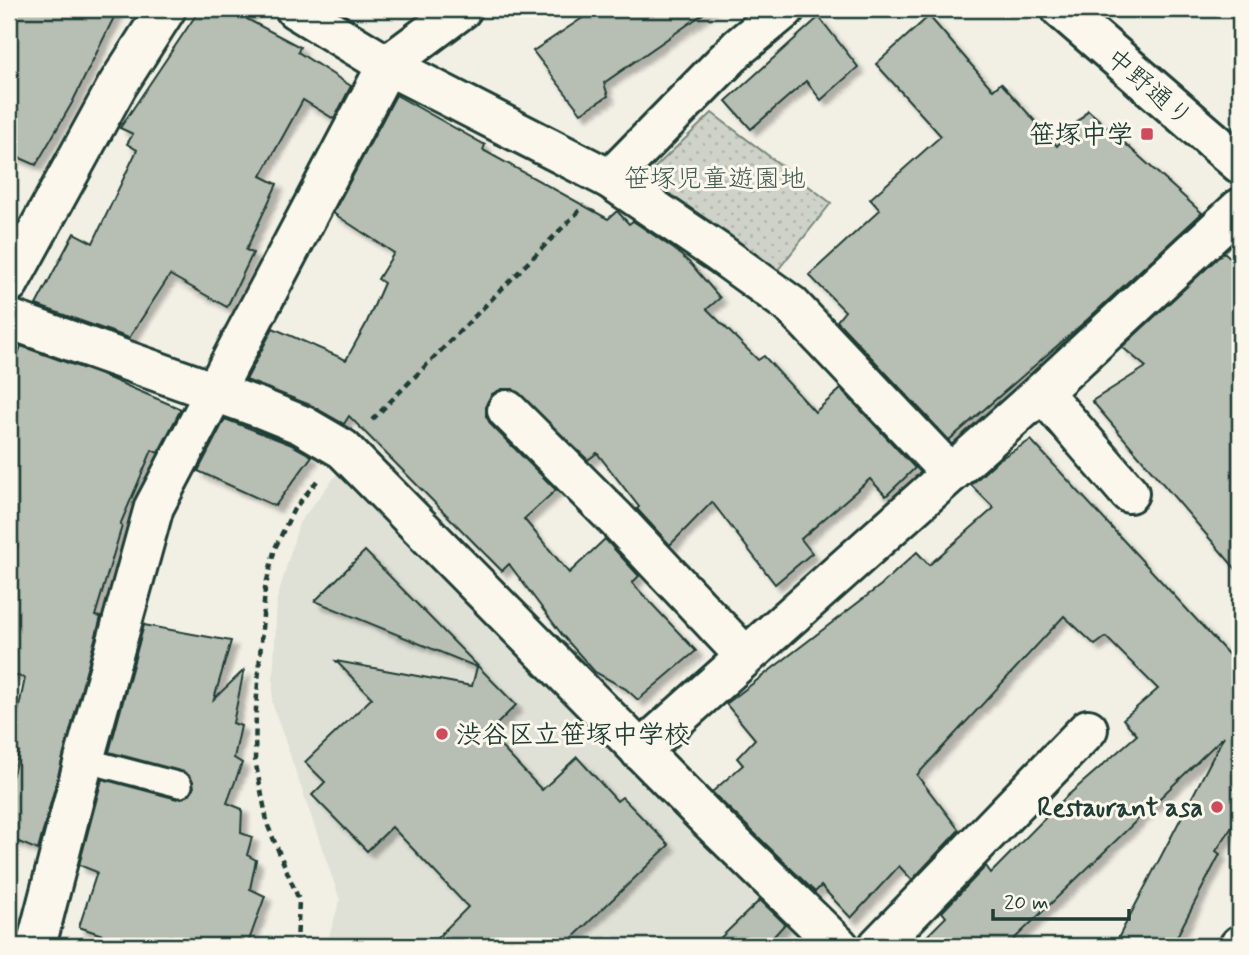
<svg xmlns="http://www.w3.org/2000/svg" width="1249" height="955" viewBox="0 0 1249 955" font-family="Mynerve,'Klee One',sans-serif">
  <style>
    .built { fill: #e0e1d6 }
    .green { fill: url(#green-dots); stroke: #77887e; stroke-width: 2 }
    .building { fill: #b7beb3; stroke: #1f3d34; stroke-width: 2; filter: url(#shadow) }
    .lines { fill: none; stroke-linecap: round; stroke-linejoin: round }
    .service-casing { stroke: #1f3d34; stroke-width: 28 }
    .minor-casing { stroke: #1f3d34; stroke-width: 44 }
    .tertiary-casing { stroke: #1f3d34; stroke-width: 44 }
    .secondary-casing { stroke: #1f3d34; stroke-width: 44 }
    .path { stroke: #1f3d34; stroke-width: 4.5; stroke-dasharray: 7 5; stroke-linecap: butt }
    .service { stroke: #fbf7ec; stroke-width: 23 }
    .minor { stroke: #fbf7ec; stroke-width: 38 }
    .tertiary { stroke: #fbf7ec; stroke-width: 38 }
    .secondary { stroke: #fbf7ec; stroke-width: 38 }
    .poi-dot { fill: #d1495b; stroke: #fbf7ec; stroke-width: 2.5 }
    .labels { text-anchor: middle; stroke-width: 6; stroke-linejoin: round; paint-order: stroke }
    .street-label { font-size: 26px; fill: #1f3d34; stroke: #fbf7ec }
    .poi-label { font-size: 26px; font-weight: bold; fill: #1f3d34; stroke: #fbf7ec; text-anchor: end }
    .park-label { font-size: 26px; fill: #425b52; stroke: #fbf7ec }
  </style>
  <defs>
    <pattern id="green-dots" width="8" height="8" patternUnits="userSpaceOnUse" patternTransform="scale(1.75)"><rect width="8" height="8" fill="#cfd2c8"/><path d="M2 2h.1M6 6h.1" fill="none" stroke="#b1b5ac" stroke-width="1.8" stroke-linecap="round"/></pattern>
    <filter id="shadow"><feDropShadow dx="6" dy="6" stdDeviation="2" flood-color="#0004"/></filter>
  </defs>
  <rect width="100%" height="100%" fill="#f2f0e5"/>
  <filter id="ink" filterUnits="userSpaceOnUse"><feTurbulence type="fractalNoise" baseFrequency=".0143" numOctaves="2"/><feDisplacementMap in="SourceGraphic" scale="14" xChannelSelector="R" yChannelSelector="G"/><feConvolveMatrix kernelMatrix="1 2 1 2 8 2 1 2 1" color-interpolation-filters="sRGB"/></filter>
  <g filter="url(#ink)">
    <polygon class="built" points="337,474 816,946 326,946 340,900 272,703 277,599 299,523"/>
    <polygon class="green" points="712,113 831,203 774,275 644,191 644,178"/>
    <g class="building">
      <polygon points="9,9 118,9 72,103 36,165 9,153"/>
      <polygon points="200,9 251,9 247,19 300,47 298,52 351,86 334,119 303,100 261,176 277,184 246,250 253,253 227,307 170,275 129,338 36,305 74,233 93,243 137,150 127,144 133,134 120,128"/>
      <polygon points="596,9 710,9 604,83 608,96 581,113 533,51"/>
      <polygon points="929,16 993,90 1001,83 1057,146 1088,110 1202,213 1088,319 949,440 837,321 845,311 809,275 880,210 870,199 941,136 876,64"/>
      <polygon points="819,17 858,67 821,100 806,81 751,129 726,101"/>
      <polygon points="396,95 485,145 483,150 608,219 617,211 629,224 633,221 674,249 691,264 720,298 707,309 758,360 764,356 815,412 841,389 915,468 886,496 870,479 801,539 812,553 775,584 712,502 670,545 637,509 639,507 597,453 588,460 513,389 502,389 492,394 486,405 486,416 491,425 556,490 524,519 569,573 605,539 639,576 632,583 696,651 638,700 626,689 595,672 563,636 509,564 502,571 349,416 344,424 310,405 246,380 273,328 346,360 366,324 384,283 378,279 394,253 333,213"/>
      <polygon points="1224,252 1240,266 1240,574 1092,401 1146,367 1122,347"/>
      <polygon points="21,346 104,376 181,409 158,453 152,450 120,525 122,526 95,616 101,617 38,850 9,838 9,788 19,752 10,750 25,678 9,674 9,577 18,542 9,541 9,378"/>
      <polygon points="225,419 292,445 312,456 275,506 198,471"/>
      <polygon points="1031,440 1240,667 1240,815 1216,851 1220,854 1172,946 1114,946 1224,736 1007,946 917,946 946,917 942,912 986,866 991,873 1066,797 1137,735 1123,719 1158,689 1106,637 1095,645 1064,616 917,775 959,830 912,880 899,866 851,918 821,886 815,892 712,792 743,765 737,758 755,739 726,704 881,585 917,552 929,565 994,508 971,485 998,460"/>
      <polygon points="365,551 516,705 488,733 542,790 577,757 617,801 622,797 669,845 564,946 429,946 468,907 392,827 367,851 312,795 325,782 305,762 372,698 336,661 472,686 477,667 315,601"/>
      <polygon points="144,625 231,641 214,699 244,670 233,723 241,726 234,758 242,763 227,803 242,809 241,833 252,837 247,855 256,860 250,889 265,896 247,946 201,946 170,936 166,946 135,946 79,927 97,872 79,865 102,779 177,799 189,795 194,788 193,781 184,772 109,752"/>
      <polygon points="760,900 785,924 765,946 712,946"/>
    </g>
    <g class="lines">
      <g class="service-casing">
        <polyline id="service" points="84,760 180,785"/>
      </g>
      <g class="minor-casing">
        <g id="minor">
          <polyline points="295,9 387,65 610,179 719,253 791,305 950,473"/>
          <polyline points="610,179 739,47 785,9"/>
          <polyline points="9,319 260,408 302,425 343,449 705,816 839,946"/>
          <polyline points="1042,392 1129,493"/>
          <polyline points="507,410 616,519 745,656"/>
          <polyline points="640,751 1042,392 1240,208"/>
          <polyline points="36,946 84,760 154,507 387,65 462,9"/>
          <polyline points="878,946 1088,729"/>
        </g>
      </g>
      <g class="tertiary-casing">
        <polyline id="tertiary" points="9,283 117,86 166,9"/>
      </g>
      <g class="secondary-casing">
        <g id="secondary">
          <polyline points="1061,9 1240,164"/>
          <polyline points="1239,946 1240,945"/>
        </g>
      </g>
      <g class="path">
        <polyline points="372,420 580,210"/>
        <polyline points="297,946 299,900 268,826 255,760 256,709 265,589 275,548 294,509 317,481"/>
      </g>
      <use href="#service" class="service"/>
      <use href="#minor" class="minor"/>
      <use href="#tertiary" class="tertiary"/>
      <use href="#secondary" class="secondary"/>
    </g>
  </g>
  <g class="poi-dot">
    <rect x="1140" y="127" width="14" height="14" rx="3.5"/>
    <circle cx="442" cy="734" r="7"/>
    <circle cx="1217" cy="807" r="7"/>
  </g>
  <g class="labels">
    <g class="street-label">
      <text transform="translate(1150 87) rotate(41)" y="9">中野通り</text>
    </g>
    <g class="poi-label">
      <text x="1133" y="143">笹塚中学</text>
      <text x="456" y="743" text-anchor="start">渋谷区立笹塚中学校</text>
      <text x="1203" y="816">Restaurant asa</text>
    </g>
    <g class="park-label">
      <text x="715" y="187">笹塚児童遊園地</text>
    </g>
  </g>
  <rect width="1249" height="955" fill="none" stroke="#fbf7ec" stroke-width="35"/>
  <rect x="18" y="18" width="1214" height="920" fill="none" stroke="#1f3d34" stroke-width="2.5" filter="url(#ink)"/>
  <path d="M993 909v10h136v-10" fill="none" stroke="#1f3d34" stroke-width="3.5"/>
  <text x="1004" y="909" font-size="21" fill="#1f3d34" stroke="#fbf7ec" stroke-width="5" paint-order="stroke">20 m</text>
</svg>
